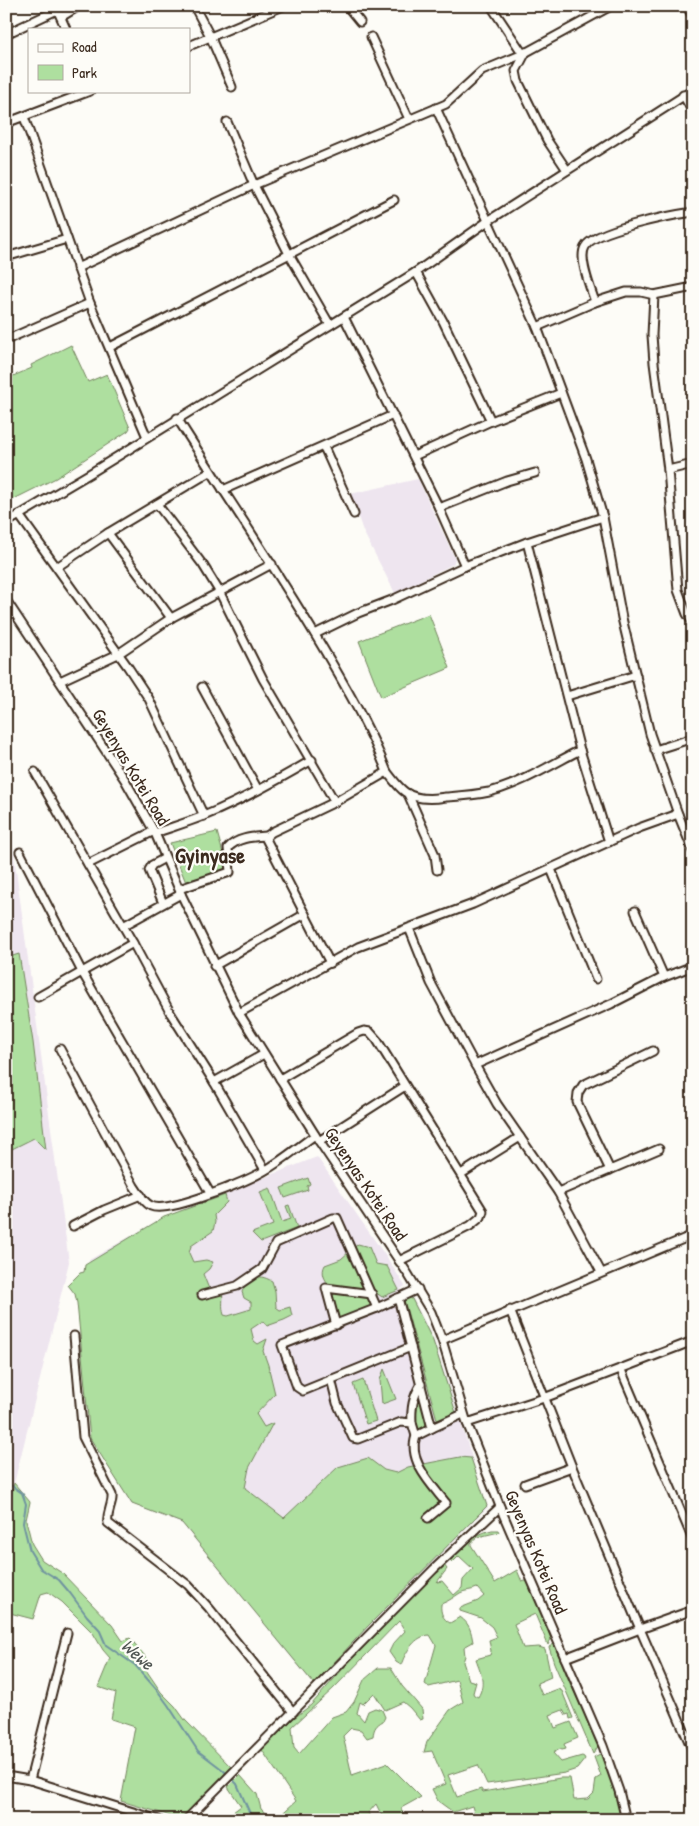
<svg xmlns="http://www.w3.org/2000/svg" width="699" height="1826" viewBox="0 0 699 1826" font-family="'Patrick Hand',sans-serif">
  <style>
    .built { fill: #eee5ef }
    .green { fill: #aedf9f; stroke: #74845e; fill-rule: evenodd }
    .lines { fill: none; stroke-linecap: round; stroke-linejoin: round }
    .stream { stroke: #70949f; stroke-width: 2 }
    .minor-casing { stroke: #3b2a1e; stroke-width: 11 }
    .minor { stroke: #fdfcf7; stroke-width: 7 }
    .labels { text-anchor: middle; stroke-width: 4.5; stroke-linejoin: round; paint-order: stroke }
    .street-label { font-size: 18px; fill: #3b2a1e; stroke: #fdfcf7 }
    .water-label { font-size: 19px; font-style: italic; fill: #515654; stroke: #fdfcf7 }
    .district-label { font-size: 22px; font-weight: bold; fill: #3b2a1e; stroke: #fdfcf7 }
  </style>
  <rect width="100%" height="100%" fill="#fdfcf7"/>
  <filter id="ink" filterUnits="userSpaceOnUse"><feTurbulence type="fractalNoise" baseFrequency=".02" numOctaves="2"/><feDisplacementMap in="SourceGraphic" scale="10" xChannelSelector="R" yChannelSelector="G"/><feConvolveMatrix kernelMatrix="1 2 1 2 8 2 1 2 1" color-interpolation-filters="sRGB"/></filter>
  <g filter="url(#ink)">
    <g class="built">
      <polygon points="418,479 455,559 453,564 395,593 363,531 350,494"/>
      <polygon points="6,796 69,1262 6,1516"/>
      <polygon points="317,1157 389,1261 405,1286 401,1289 404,1299 409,1296 412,1297 434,1340 488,1507 365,1630 314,1685 182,1524 131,1504 90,1438 77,1299 93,1294 89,1260 164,1217"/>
    </g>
    <g class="green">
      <polygon points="71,345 88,382 107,374 130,428 128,431 56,478 6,503 6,379 32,368 31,365"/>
      <polygon points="429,614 450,668 381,697 359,641"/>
      <polygon points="217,832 228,871 187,885 170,843"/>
      <polygon points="19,954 33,1042 46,1150 34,1138 10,1150 6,1147 6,958"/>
      <polygon points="308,1178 310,1184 307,1186 308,1190 285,1198 281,1188"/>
      <polygon points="270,1188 282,1222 291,1219 286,1206 289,1205 297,1228 261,1242 252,1233 273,1225 260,1192"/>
      <path d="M225,1195L227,1202L214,1215L215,1222L213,1231L191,1246L189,1253L193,1262L206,1260L213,1262L209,1269L203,1274L209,1289L222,1291C224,1300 221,1305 224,1315L228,1316L251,1309V1302L244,1298L242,1292C249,1276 257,1273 272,1281L275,1291L276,1307L280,1310L290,1307L292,1316L284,1320L267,1326L263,1321L251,1329L254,1341L258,1344L267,1339L263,1351L268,1365L275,1394L256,1414L264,1427L273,1423L249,1468L245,1488L284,1518L338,1467L368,1458L384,1470L396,1473L408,1467L460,1457L471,1458L487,1506L369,1625L314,1684L182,1523L132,1504L90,1438L77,1303L75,1294L68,1285L80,1273L84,1272L85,1265L164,1217Z"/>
      <path d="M358,1244L369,1247L376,1264L387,1266L399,1290L382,1297L375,1292L330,1285C324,1280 321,1272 325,1265L341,1259Z"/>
      <polygon points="332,1291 370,1297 372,1305 357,1315 338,1320 331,1294"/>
      <polygon points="409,1297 412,1299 433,1341 457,1416 438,1423 404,1300"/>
      <polygon points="384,1369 396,1399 382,1404 380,1380"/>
      <polygon points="363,1380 376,1421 366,1424 353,1384"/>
      <polygon points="419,1390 428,1421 422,1430 418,1431 412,1415"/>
      <polygon points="14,1483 30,1502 26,1520 32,1544 42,1560 62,1573 112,1625 123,1641 130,1638 149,1661 144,1667 161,1692 175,1706 185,1720 232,1768 181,1819 121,1801 135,1727 111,1719 116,1693 98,1687 110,1658 103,1650 93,1633 62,1602 48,1592 41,1594 33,1619 6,1612 6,1516"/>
      <path d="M492,1530H498L499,1532L478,1537L471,1543V1545L495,1583L517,1570L522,1582L529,1580L551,1639L548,1645L535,1614L514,1624L523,1648L539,1647L545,1649L551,1677L537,1683L542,1695L558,1689L562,1691L573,1718L570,1719L569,1714L566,1715L563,1710L550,1715L555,1728L571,1722L578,1738L564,1744L566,1749L562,1750L560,1749L553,1753L561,1762L582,1756L584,1757L585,1759L577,1769L565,1773L487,1784L478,1765L448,1775L457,1797L481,1789L483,1792L560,1778H570L574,1800L588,1799L594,1793L596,1779L601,1776L594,1757L602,1753L615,1786L624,1820H476L472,1806L453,1812L438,1801L432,1789L446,1784L432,1751L424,1752L427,1742L450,1710L463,1702L457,1680L429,1687L425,1684L436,1645L430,1635C415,1636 406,1651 401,1665L396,1662L389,1652L393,1644L405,1631L399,1621L334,1688L292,1727L294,1748L299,1754L332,1717L346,1712L354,1702L364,1680L378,1668H391L402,1686L422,1709L423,1719L420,1720L410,1708L403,1702L385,1710L374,1693L363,1704L360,1702L357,1713L364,1721L368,1711L375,1708L382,1710L385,1717L383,1721C376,1725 374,1728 373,1736L367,1738L361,1730L351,1728L343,1736L352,1775L387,1763L421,1797L401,1808L405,1820H384L376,1804L368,1813L372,1820H275L296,1801L262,1750L294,1718L311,1705L348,1663L444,1565L447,1569L437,1582L442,1581L454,1595L462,1588L463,1580L473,1569L459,1556L452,1563L449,1560C463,1547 473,1534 492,1530ZM477,1588L484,1596L478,1601L460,1608V1611L481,1618L492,1627L497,1637L489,1640L491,1651L490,1655L476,1659C481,1673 486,1683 478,1697L474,1695L473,1693L476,1682L469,1680L463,1662L465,1656L464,1647L473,1642C471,1631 470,1624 460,1617L450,1623C443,1619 440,1613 441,1604C449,1601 454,1597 460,1593C465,1590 471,1591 477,1588Z"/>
      <polygon points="554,1644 569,1681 599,1745 593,1754 554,1663 549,1647"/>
      <polygon points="240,1775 257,1794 261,1809 273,1820 233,1820 229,1815 241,1806 228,1787"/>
    </g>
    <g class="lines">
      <polyline class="stream" points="6,1482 22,1493 26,1504 23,1523 30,1551 41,1569 59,1580 70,1593 87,1616 99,1629 106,1645 135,1665 157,1690 168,1705 198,1751 223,1770 237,1784 251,1816 255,1820"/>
      <g class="minor-casing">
        <g id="minor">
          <polyline points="194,6 210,36 232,87"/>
          <polyline points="347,6 360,22"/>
          <polyline points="491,6 523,54"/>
          <polyline points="687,6 693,17"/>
          <polyline points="56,7 66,29"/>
          <polyline points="61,17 79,6"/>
          <polyline points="6,34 57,10"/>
          <polyline points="371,37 409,119"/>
          <polyline points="189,46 283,6"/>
          <polyline points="526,52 516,71 518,81 547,140 567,170"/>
          <polyline points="683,95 693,112"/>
          <polyline points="436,108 537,327 586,459 603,517 622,618 650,734 678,814 693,851"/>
          <polyline points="24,117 90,303 147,437"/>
          <polyline points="227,122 254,185 289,254 330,325"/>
          <polyline points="6,123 90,91"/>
          <polyline points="6,257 67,239"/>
          <polyline points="77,268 254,185 446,104 482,71 523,54 611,6"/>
          <polyline points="416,272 443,321 491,421"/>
          <polyline points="654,295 652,335 654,363 668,470 678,590 687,614 693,623"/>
          <path d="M595,302C591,289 578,259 585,247C593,230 673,215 693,212"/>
          <polyline points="344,317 439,508 465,566"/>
          <polyline points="537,327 595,302 626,292 641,292 654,295 693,287"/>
          <polyline points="6,340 90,303"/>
          <polyline points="110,347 394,200"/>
          <path d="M177,418C228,499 282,577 330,660C351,696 372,733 387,772L335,802L272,832L267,836L266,839L330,963"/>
          <polyline points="324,447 354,514"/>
          <polyline points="414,456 491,421 561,393"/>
          <polyline points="668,470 693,464"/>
          <polyline points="223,490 393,415"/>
          <polyline points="157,504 203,565 219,591 263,679 335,802"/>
          <polyline points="439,508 507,481 535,473"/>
          <polyline points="19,515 128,667 149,699 204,816"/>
          <polyline points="6,523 89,474 416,272 488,221 693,90"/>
          <polyline points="108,533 171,618"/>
          <polyline points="527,542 580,750 609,842"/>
          <polyline points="57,567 108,533 210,472"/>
          <polyline points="6,600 125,780 155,833 181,894 239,1013 319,1141 408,1274 431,1312 442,1340 467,1423 503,1514 603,1746 619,1791 626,1820"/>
          <polyline points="315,634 358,613 392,600 465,566 527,542 603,517"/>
          <polyline points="60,681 118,654 171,618 272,564"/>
          <polyline points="202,687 258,790"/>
          <polyline points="567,696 636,675"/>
          <polyline points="655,750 693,738"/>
          <polyline points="35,772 133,943 171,1014 214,1082 265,1170"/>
          <path d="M387,772C392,778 398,787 405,792C416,800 434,799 446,797C460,796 475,795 489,792C521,784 551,765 580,750"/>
          <polyline points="408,794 435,855 437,870"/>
          <path d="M155,833C172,827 189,822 206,815C243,800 278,780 312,760"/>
          <polyline points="20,852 82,972 210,1193"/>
          <polyline points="88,864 154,831"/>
          <polyline points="551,869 596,979"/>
          <path d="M179,889L230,872L228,848C238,837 254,837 267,836"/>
          <polyline points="163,903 149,870 152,865 165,858"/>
          <polyline points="635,911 664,977"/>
          <polyline points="123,926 181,894"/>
          <polyline points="409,928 431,983 475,1065 497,1104 558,1192 601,1272"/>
          <polyline points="214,966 305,914"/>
          <polyline points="38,997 133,943"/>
          <polyline points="239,1013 358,947 473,904 639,828 678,814"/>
          <path d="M60,1049L134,1186C139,1193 143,1202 151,1206C168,1214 247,1181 264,1171C282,1161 298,1147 315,1135"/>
          <polyline points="475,1065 611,1004 664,977 693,966"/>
          <polyline points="280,1079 358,1033 364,1031 370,1032 377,1040 483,1211 481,1217 470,1226 399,1261"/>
          <polyline points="214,1082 264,1054"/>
          <polyline points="319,1141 405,1086"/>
          <polyline points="610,1170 577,1102 578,1093 583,1085 653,1051"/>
          <polyline points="461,1174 520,1137"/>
          <polyline points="558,1192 659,1149"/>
          <polyline points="73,1226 104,1210 141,1195"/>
          <polyline points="202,1295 237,1286 262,1269 276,1243 333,1218 337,1218 377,1308"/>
          <polyline points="398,1298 432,1428 463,1414"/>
          <polyline points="510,1310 572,1467 640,1629 693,1610"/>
          <polyline points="336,1325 326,1288 372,1294"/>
          <path d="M74,1336L83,1437L112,1495C113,1505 106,1513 108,1523L188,1585L209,1608L293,1712"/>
          <polyline points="442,1340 693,1235"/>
          <polyline points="411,1347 303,1391 297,1387 282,1345 377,1308 418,1289"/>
          <polyline points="621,1370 693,1540"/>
          <polyline points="331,1379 337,1403 353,1438 358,1439 401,1422 412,1423 416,1436"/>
          <path d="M412,1423C411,1408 413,1397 421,1384"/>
          <polyline points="467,1423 544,1398 693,1341"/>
          <polyline points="525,1484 572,1467"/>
          <path d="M428,1518L446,1503C432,1485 407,1461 416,1436L432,1428"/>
          <polyline points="565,1658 640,1629 693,1751"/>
          <polyline points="6,1776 30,1780 159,1820"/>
          <polyline points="30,1780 67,1633"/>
          <polyline points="186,1820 434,1569 500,1507"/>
        </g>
      </g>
      <use href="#minor" class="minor"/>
    </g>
  </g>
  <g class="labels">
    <g class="street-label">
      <text transform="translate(131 767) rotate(59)" y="6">Geyenyas Kotei Road</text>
      <text transform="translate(366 1184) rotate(56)" y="6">Geyenyas Kotei Road</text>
      <text transform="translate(536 1552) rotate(67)" y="6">Geyenyas Kotei Road</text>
    </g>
    <g class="water-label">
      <text transform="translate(138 1654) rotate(41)" y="7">Wewe</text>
    </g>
    <g class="district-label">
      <text x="210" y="863">Gyinyase</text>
    </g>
  </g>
  <rect width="699" height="1826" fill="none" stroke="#fdfcf7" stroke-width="25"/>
  <rect x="12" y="12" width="674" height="1801" fill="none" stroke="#3b2a1e" stroke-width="2" filter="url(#ink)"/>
  <rect x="28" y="28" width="162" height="65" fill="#fdfcf7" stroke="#afa8a0"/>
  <rect x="38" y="44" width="25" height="8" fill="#fdfcf7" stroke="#afa8a0"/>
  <text x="72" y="52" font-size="15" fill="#3b2a1e">Road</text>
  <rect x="38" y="65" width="25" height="15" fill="#aedf9f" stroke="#afa8a0"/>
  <text x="72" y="78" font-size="15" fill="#3b2a1e">Park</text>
</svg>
